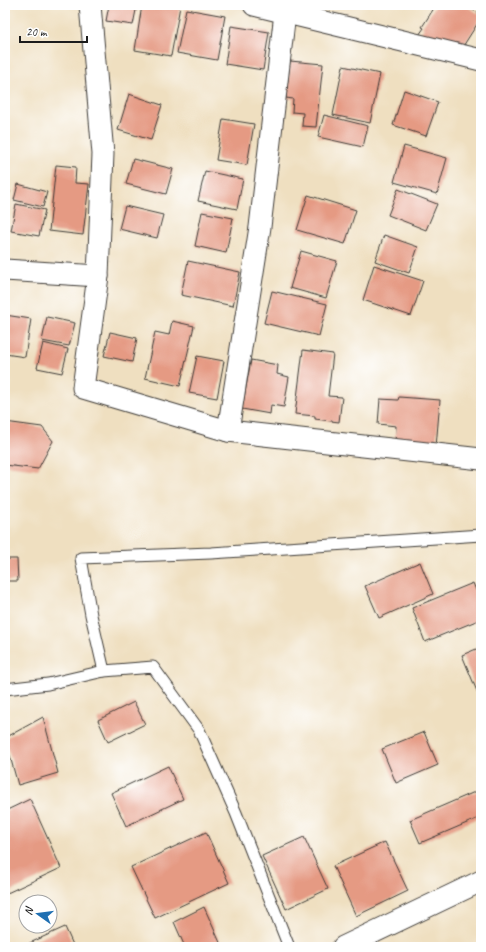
<svg xmlns="http://www.w3.org/2000/svg" width="486" height="952" viewBox="0 0 486 952" font-family="Caveat,sans-serif">
  <style>
    .building { fill: #e59a83 }
    .lines { fill: none; stroke-linecap: round; stroke-linejoin: round }
    .lane-casing { stroke: #3c3935; stroke-width: 13 }
    .street-casing { stroke: #3c3935; stroke-width: 23 }
    .lane { stroke: #fff; stroke-width: 11 }
    .street { stroke: #fff; stroke-width: 21 }
  </style>
  <rect width="100%" height="100%" fill="#fff"/>
  <filter id="ink" filterUnits="userSpaceOnUse"><feTurbulence type="fractalNoise" baseFrequency=".025" numOctaves="2"/><feDisplacementMap in="SourceGraphic" scale="8" xChannelSelector="R" yChannelSelector="G"/><feConvolveMatrix kernelMatrix="1 2 1 2 8 2 1 2 1" color-interpolation-filters="sRGB"/></filter>
  <filter id="wash" filterUnits="userSpaceOnUse"><feTurbulence type="fractalNoise" baseFrequency=".012" numOctaves="4" result="noise"/><feDisplacementMap in="SourceGraphic" scale="16" xChannelSelector="R" yChannelSelector="G"/><feGaussianBlur stdDeviation="0.9" result="paint"/><feColorMatrix in="noise" values="0 0 0 0 0 0 0 0 0 0 0 0 0 0 0 0 0 1.4 0 .05"/><feComposite in="paint" operator="in"/></filter>
  <g filter="url(#wash)">
    <rect width="100%" height="100%" fill="#efdfc0"/>
    <g id="blocks">
      <g class="building">
        <polygon points="109,5 137,5 133,25 106,21"/>
        <polygon points="142,5 180,6 171,56 135,50"/>
        <polygon points="436,5 465,5 481,15 481,18 460,51 419,35 424,28 422,27"/>
        <polygon points="186,9 225,16 217,60 177,53"/>
        <polygon points="231,26 269,32 263,70 225,64"/>
        <polygon points="290,61 323,64 316,127 302,126 303,113 292,112 293,99 286,98"/>
        <polygon points="343,66 380,74 370,123 333,115"/>
        <polygon points="404,90 438,102 426,136 393,125"/>
        <polygon points="129,94 162,105 151,140 118,130"/>
        <polygon points="324,115 368,126 363,147 318,137"/>
        <polygon points="223,119 254,124 247,165 216,160"/>
        <polygon points="404,146 447,158 437,194 394,182"/>
        <polygon points="133,159 173,169 166,194 126,184"/>
        <polygon points="56,165 76,167 75,183 89,184 83,235 49,231"/>
        <polygon points="205,171 243,179 237,209 198,201"/>
        <polygon points="18,184 47,192 43,207 14,200"/>
        <polygon points="398,189 437,204 426,230 388,215"/>
        <polygon points="5,190 10,191 6,215 5,215"/>
        <polygon points="308,195 356,210 345,244 297,230"/>
        <polygon points="16,204 45,210 39,236 11,231"/>
        <polygon points="125,206 163,215 157,238 119,229"/>
        <polygon points="202,212 233,218 226,253 195,246"/>
        <polygon points="384,235 418,247 409,273 375,261"/>
        <polygon points="301,251 337,261 326,298 290,288"/>
        <polygon points="188,261 240,272 233,306 181,295"/>
        <polygon points="374,265 423,281 411,316 363,300"/>
        <polygon points="272,291 327,304 319,336 264,323"/>
        <polygon points="5,315 31,319 25,357 5,354"/>
        <polygon points="47,317 75,323 69,346 42,341"/>
        <polygon points="172,321 194,326 180,386 145,378 155,332 169,335"/>
        <polygon points="110,332 137,338 132,362 104,356"/>
        <polygon points="43,343 68,349 62,373 37,368"/>
        <polygon points="303,350 333,354 328,396 342,397 339,422 315,419 315,416 295,414"/>
        <polygon points="197,356 224,361 217,398 189,393"/>
        <polygon points="251,360 278,365 277,374 289,377 284,407 271,405 270,414 242,409"/>
        <polygon points="399,397 440,400 436,447 395,443 396,426 378,424 380,399 398,400"/>
        <polygon points="5,422 42,427 53,441 38,469 5,465"/>
        <polygon points="5,559 17,559 18,581 5,581"/>
        <polygon points="420,562 433,594 379,618 365,586"/>
        <polygon points="473,583 481,602 481,619 425,642 412,608"/>
        <polygon points="481,647 481,701 462,655"/>
        <polygon points="134,702 145,724 108,742 98,720"/>
        <polygon points="43,717 58,773 18,785 5,738"/>
        <polygon points="424,732 438,765 396,783 382,749"/>
        <polygon points="168,766 183,799 126,826 111,793"/>
        <polygon points="477,791 481,801 481,817 420,843 410,820"/>
        <polygon points="30,799 61,868 5,894 5,811"/>
        <polygon points="206,832 229,883 155,918 131,867"/>
        <polygon points="304,837 328,889 286,909 262,856"/>
        <polygon points="385,842 408,891 356,916 333,866"/>
        <polygon points="204,907 222,947 185,947 174,922"/>
        <polygon points="65,927 74,947 21,947"/>
      </g>
    </g>
  </g>
  <g filter="url(#ink)">
    <use href="#blocks" fill-opacity="0" stroke="#3c3935" stroke-width="1"/>
    <g class="lines">
      <g class="lane-casing">
        <g id="lane">
          <polyline points="104,671 91,615 81,558 211,553 481,535"/>
          <polyline points="5,689 48,684 104,671 153,667 199,730 236,813 289,947"/>
        </g>
      </g>
      <g class="street-casing">
        <g id="street">
          <polyline points="90,5 103,154 98,276 83,388 228,431 481,459"/>
          <polyline points="254,5 481,60"/>
          <polyline points="5,270 98,276"/>
          <polyline points="228,431 260,227 285,13"/>
          <polyline points="343,947 481,881"/>
        </g>
      </g>
      <use href="#lane" class="lane"/>
      <use href="#street" class="street"/>
    </g>
  </g>
  <rect width="486" height="952" fill="none" stroke="#fff" stroke-width="20"/>
  <g transform="translate(38 914) rotate(284)"><circle r="19" fill="#ffffff" stroke="#a4a4a4"/>
  <path d="M0-3L7 15L0 10L-7 15Z" fill="#1f6fb2"/>
  <text y="-6" font-size="11" font-weight="bold" text-anchor="middle" fill="#1c1c1c">N</text>
  </g>
  <path d="M20 36v6h67v-6" fill="none" stroke="#1c1c1c" stroke-width="2"/>
  <text x="26" y="36" font-size="12" fill="#1c1c1c" stroke="#ffffff" stroke-width="3" paint-order="stroke">20 m</text>
</svg>
